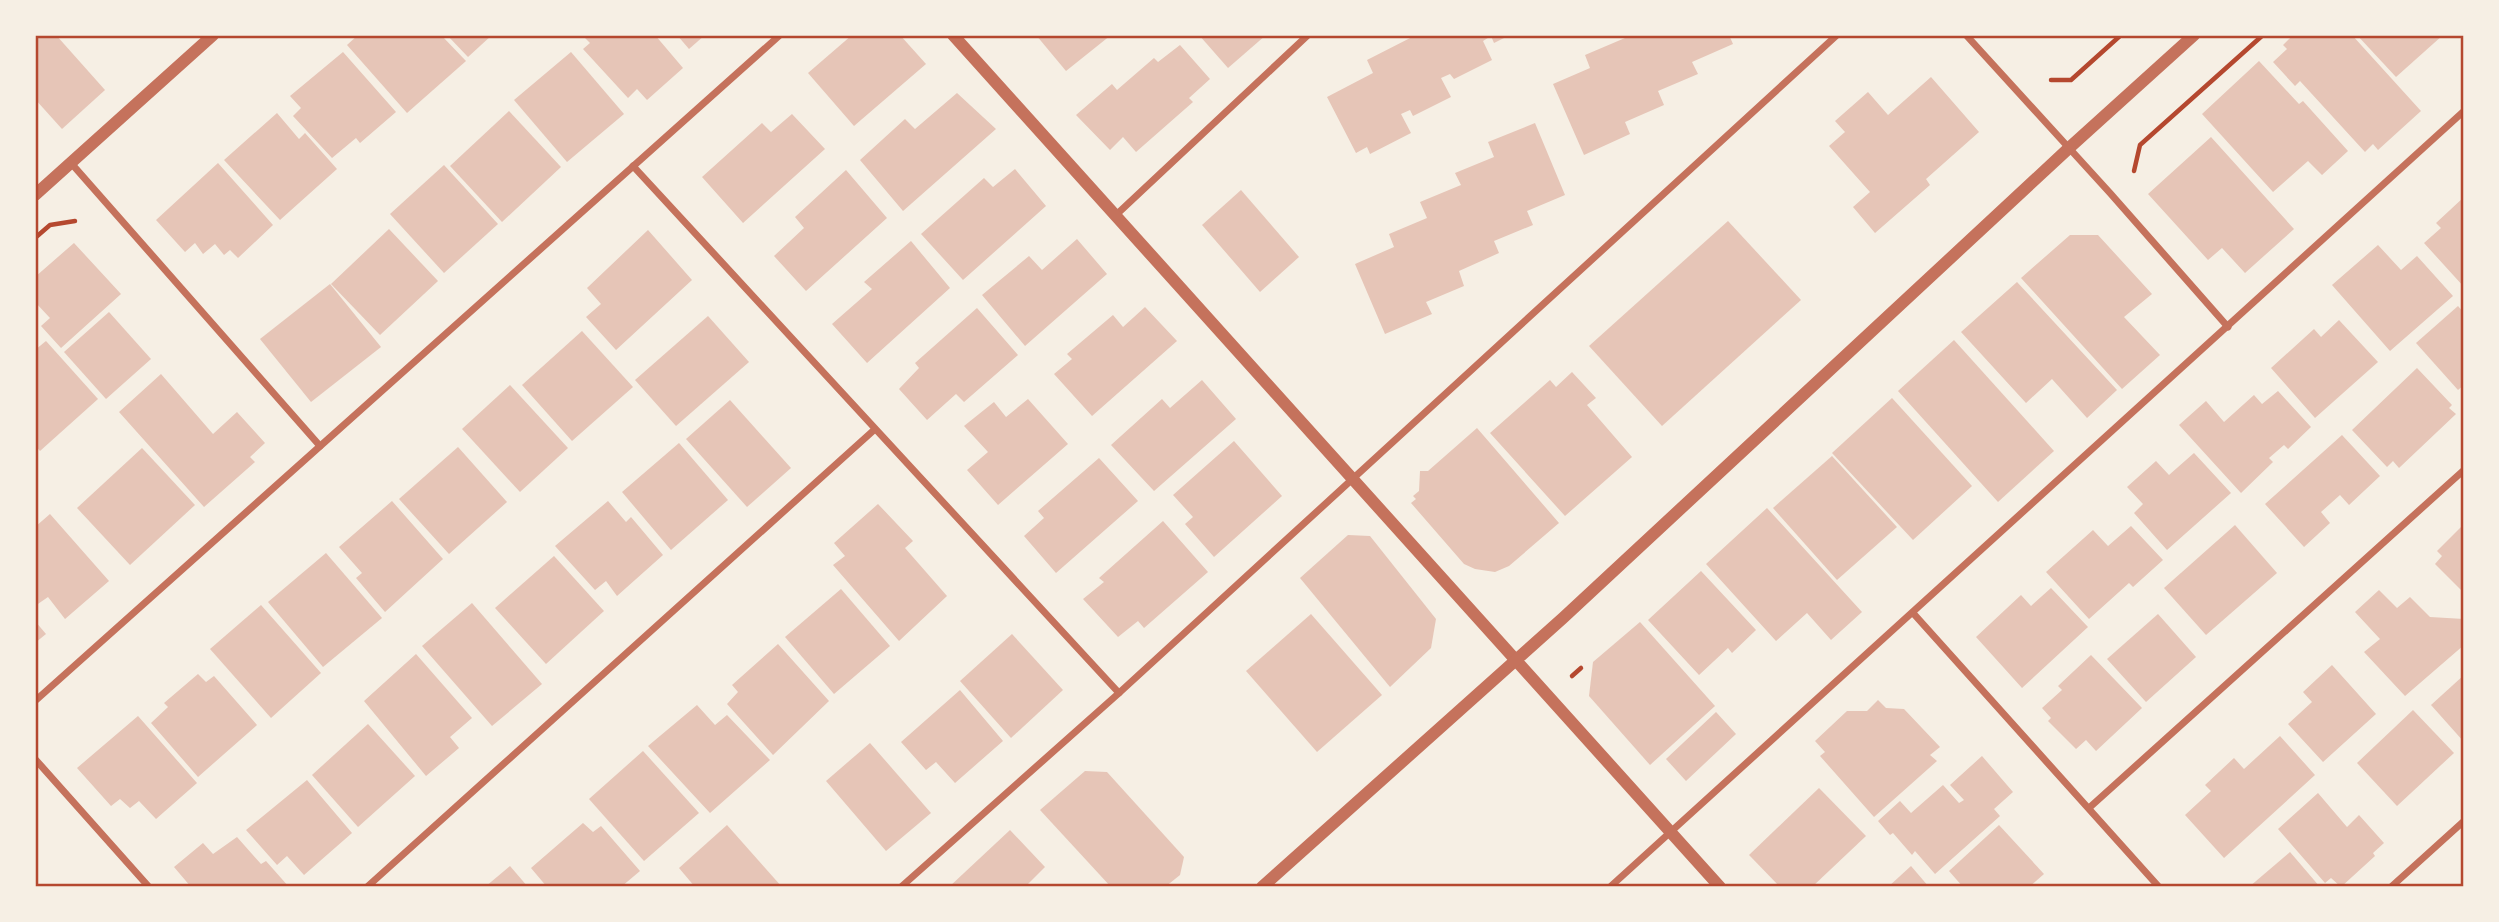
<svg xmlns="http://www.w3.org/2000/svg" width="2499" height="922" viewBox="0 0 2499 922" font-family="Cabin,sans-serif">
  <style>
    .building { fill: #e6c5b7 }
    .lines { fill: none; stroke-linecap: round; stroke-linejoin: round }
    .path { stroke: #b5482f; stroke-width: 4.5 }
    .minor { stroke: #c5725c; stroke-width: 7 }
    .tertiary { stroke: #c5725c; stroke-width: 12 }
    .neatline { fill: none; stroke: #b5482f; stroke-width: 2.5 }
  </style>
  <rect width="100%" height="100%" fill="#f6efe4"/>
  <g class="building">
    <polygon points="35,35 56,35 105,90 62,129 35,99"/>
    <polygon points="358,35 441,35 466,61 407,113 347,45"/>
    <polygon points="447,35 492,35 468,57"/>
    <polygon points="582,35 655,35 683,68 647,100 637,89 628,98 583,49 590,43"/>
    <polygon points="677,35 705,35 689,49"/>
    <polygon points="852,35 900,35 926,64 854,126 808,73"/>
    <polygon points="1036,35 1111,35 1066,71"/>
    <polygon points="1199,35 1266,35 1228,68"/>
    <polygon points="1416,35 1510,35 1494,43 1491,36 1483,41 1492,60 1454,79 1450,74 1441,78 1451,97 1413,116 1410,110 1401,114 1411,133 1370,154 1367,147 1356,153 1327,97 1373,73 1367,60"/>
    <polygon points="1624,35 1729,35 1733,44 1692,62 1698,74 1658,91 1664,105 1625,122 1630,134 1584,155 1553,84 1590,68 1585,55 1625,38"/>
    <polygon points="2293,35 2352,35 2421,111 2378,150 2373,144 2365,152 2300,81 2295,86 2273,62 2287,49 2283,45"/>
    <polygon points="2357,35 2443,35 2396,77"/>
    <polygon points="1180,45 1210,79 1189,98 1193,102 1136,152 1123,137 1110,150 1076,115 1112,84 1117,90 1154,58 1158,62"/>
    <polygon points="343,52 396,112 360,143 356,138 332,158 293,116 301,108 290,96"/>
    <polygon points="571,52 624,114 567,162 514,100"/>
    <polygon points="2259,61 2299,104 2303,101 2348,151 2322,175 2308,161 2273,192 2202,114"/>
    <polygon points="1931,77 1979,132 1926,179 1930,185 1875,233 1853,207 1870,192 1829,146 1845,132 1835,121 1868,92 1888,115"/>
    <polygon points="957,93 996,129 903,211 860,160 905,119 915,129"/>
    <polygon points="509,111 561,167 502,222 450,166"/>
    <polygon points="277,113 299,139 305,133 337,169 280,220 224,160"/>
    <polygon points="792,114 825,149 743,223 702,177 762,123 771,132"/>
    <polygon points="1535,123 1565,195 1527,211 1533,225 1494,241 1499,253 1459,271 1464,286 1426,302 1432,314 1385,334 1355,264 1394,247 1389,234 1427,218 1420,202 1461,185 1455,173 1494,157 1488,142"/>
    <polygon points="2211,137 2294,229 2245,273 2222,248 2208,260 2148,194"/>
    <polygon points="218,163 273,225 238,258 230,250 224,255 215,244 203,254 195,243 185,252 156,220"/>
    <polygon points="444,165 498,224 444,273 390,214"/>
    <polygon points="1015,169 1046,206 963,280 921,234 984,178 993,187"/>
    <polygon points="846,170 887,218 806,291 774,256 804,228 795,217"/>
    <polygon points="1241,190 1299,257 1260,292 1202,225"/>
    <polygon points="2464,197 2464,287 2424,243 2441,228 2436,223"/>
    <polygon points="1728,221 1801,300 1662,426 1589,346"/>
    <polygon points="389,229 438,281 380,335 331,284"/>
    <polygon points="648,230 692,280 616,350 586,317 601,304 587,288"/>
    <polygon points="2070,235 2098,235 2152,294 2124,317 2160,355 2122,389 2021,278"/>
    <polygon points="1077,239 1107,274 1025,346 982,295 1029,256 1042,270"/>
    <polygon points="911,241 950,288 867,363 832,324 872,289 864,282"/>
    <polygon points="74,243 121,294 61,348 41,326 50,318 35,302 35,277"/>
    <polygon points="2378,245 2401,270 2417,256 2453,296 2390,351 2332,285"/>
    <polygon points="2017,282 2117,390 2087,418 2052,379 2026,403 1961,332"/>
    <polygon points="330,284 381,347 311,402 260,339"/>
    <polygon points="2458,306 2464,313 2464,385 2458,390 2416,343"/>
    <polygon points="1145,307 1177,341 1092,416 1054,374 1072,359 1067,354 1113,315 1123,327"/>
    <polygon points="977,308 1018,355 964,402 956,394 927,420 899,389 919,368 915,363"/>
    <polygon points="109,312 151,359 106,399 64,352"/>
    <polygon points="708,316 749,362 676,426 635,380"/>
    <polygon points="2339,320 2378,362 2315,418 2271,368 2314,329 2321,337"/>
    <polygon points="582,331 633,387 572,441 522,385"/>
    <polygon points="1954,340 2054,451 1998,502 1898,391"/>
    <polygon points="46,341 98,399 40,451 35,445 35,350"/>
    <polygon points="2417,368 2452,405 2449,408 2456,414 2399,468 2393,461 2387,467 2352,430"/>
    <polygon points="1572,372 1596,398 1587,405 1632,457 1565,516 1490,433 1550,380 1556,387"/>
    <polygon points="161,374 213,434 237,412 265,443 250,457 255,462 204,507 119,412"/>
    <polygon points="1202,380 1236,419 1154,491 1111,445 1162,399 1170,408"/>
    <polygon points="510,385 568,448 520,492 462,429"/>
    <polygon points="2278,391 2311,427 2288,449 2284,445 2269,458 2273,462 2241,493 2179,425 2206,401 2224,422 2254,395 2262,404"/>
    <polygon points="1892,398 1972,486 1913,540 1832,453"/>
    <polygon points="1028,399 1068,444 998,505 967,470 988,452 964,426 994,402 1006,417"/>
    <polygon points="730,400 791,468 747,507 686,439"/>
    <polygon points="1477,428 1559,523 1509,566 1495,572 1475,569 1464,564 1411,503 1416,499 1413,496 1419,491 1420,471 1428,471"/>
    <polygon points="2342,435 2380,476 2349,505 2340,495 2321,512 2330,523 2304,547 2265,504"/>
    <polygon points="1234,441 1282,496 1214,557 1185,524 1193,517 1173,495"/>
    <polygon points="679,443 728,500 671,550 622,492"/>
    <polygon points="458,447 507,502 449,554 399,499"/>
    <polygon points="142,448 195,505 130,565 77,508"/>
    <polygon points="2194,453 2231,493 2167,550 2134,513 2143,504 2127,487 2156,461 2169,475"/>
    <polygon points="1832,456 1897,527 1837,580 1773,508"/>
    <polygon points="1099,458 1138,501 1056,573 1024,536 1044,518 1038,511"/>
    <polygon points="392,501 443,559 385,612 356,578 362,573 339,547"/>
    <polygon points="608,501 626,522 631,517 663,555 617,596 606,581 595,590 555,546"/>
    <polygon points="878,504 913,541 905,548 947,596 899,641 833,565 845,556 834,543"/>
    <polygon points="1767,508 1862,612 1831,640 1807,613 1776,641 1706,564"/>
    <polygon points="50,514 109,581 65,619 48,597 35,606 35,527"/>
    <polygon points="1163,521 1208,572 1144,628 1138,621 1118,637 1083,599 1104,582 1099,578"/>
    <polygon points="2464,524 2464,593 2435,564 2442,556 2437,551"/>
    <polygon points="2235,525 2277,573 2206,635 2164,588"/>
    <polygon points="2131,526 2163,560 2133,587 2129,583 2089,619 2046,572 2093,530 2108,546"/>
    <polygon points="1348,535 1370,536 1436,619 1431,648 1390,687 1300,578"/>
    <polygon points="326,553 382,618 323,667 268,602"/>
    <polygon points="554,556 604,611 546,664 495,608"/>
    <polygon points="1701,571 1756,630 1732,653 1728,648 1699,675 1648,620"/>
    <polygon points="2051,588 2088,627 2022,688 1976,637 2021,595 2031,606"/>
    <polygon points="841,589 890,646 834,694 785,637"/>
    <polygon points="2379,590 2397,608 2410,597 2430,617 2464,619 2464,645 2405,696 2364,652 2380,639 2355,612"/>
    <polygon points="472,603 542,684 492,726 422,646"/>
    <polygon points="261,605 321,673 271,718 210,649"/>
    <polygon points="1311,614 1382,695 1317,752 1246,671"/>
    <polygon points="2158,614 2196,657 2146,702 2107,659"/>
    <polygon points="35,621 46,634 35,643"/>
    <polygon points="1640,622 1715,706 1650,765 1589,696 1593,662"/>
    <polygon points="1012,634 1063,690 1011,738 960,681"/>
    <polygon points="778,644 829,701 773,755 727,704 738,692 732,685"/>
    <polygon points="416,654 472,718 450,737 459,748 426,776 364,701"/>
    <polygon points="2091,655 2142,708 2096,751 2086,740 2076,749 2048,721 2051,718 2042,708 2062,690 2058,686"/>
    <polygon points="2332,665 2376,714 2323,762 2288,724 2312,702 2303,692"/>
    <polygon points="198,674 206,682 214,676 257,725 198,777 151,723 168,707 164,703"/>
    <polygon points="2464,675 2464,742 2431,705"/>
    <polygon points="960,690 1003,741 955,783 936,762 926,770 901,742"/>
    <polygon points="1878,700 1886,708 1904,709 1940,747 1930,755 1937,761 1874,817 1820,756 1825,752 1815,741 1847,711 1867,711"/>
    <polygon points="697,705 715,725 727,715 770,760 710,813 648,746"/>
    <polygon points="2413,710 2454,753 2397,806 2357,763"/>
    <polygon points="1716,712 1736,734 1686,781 1666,759"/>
    <polygon points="138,716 197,783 156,819 139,801 130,808 120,799 111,806 77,768"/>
    <polygon points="368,724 415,776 358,827 312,775"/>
    <polygon points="2280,736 2315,775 2224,858 2185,815 2211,791 2205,785 2234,758 2244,769"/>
    <polygon points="870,743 931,813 886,851 826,781"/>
    <polygon points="643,751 699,813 644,861 589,799"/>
    <polygon points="1982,756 2013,792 1994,809 2000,816 1935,874 1915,851 1912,855 1893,833 1890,835 1878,821 1900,801 1911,813 1943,785 1959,803 1964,800 1950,785"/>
    <polygon points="1085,771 1107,772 1184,857 1180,875 1165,887 1111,887 1040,810"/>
    <polygon points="307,780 352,833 304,875 287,856 277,865 246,830"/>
    <polygon points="1819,788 1866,836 1812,887 1780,887 1749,855"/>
    <polygon points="2318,793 2347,827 2359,815 2384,843 2373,853 2375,856 2341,887 2331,878 2325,883 2278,829"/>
    <polygon points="583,823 593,832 601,826 640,871 621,887 547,887 531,868"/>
    <polygon points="727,825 782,887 695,887 679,868"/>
    <polygon points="1999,825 2044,874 2029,887 1963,887 1949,871"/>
    <polygon points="1010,830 1045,867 1025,887 949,887"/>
    <polygon points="237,837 261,864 266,861 289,887 191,887 174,867 203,843 213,854"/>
    <polygon points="2290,852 2320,887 2249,887"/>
    <polygon points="510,866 528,887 485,887"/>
    <polygon points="1911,866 1929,887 1888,887"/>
  </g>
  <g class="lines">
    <g class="path">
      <polyline points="2051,80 2071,80 2121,35"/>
      <polyline points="2134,171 2140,145 2263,35"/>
      <polyline points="35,238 50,225 75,221"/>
      <polyline points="1572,676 1581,668"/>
    </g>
    <g class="minor">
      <polyline points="1966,35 2110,193 2228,327"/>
      <polyline points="71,163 320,446"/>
      <polyline points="633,166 1119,693"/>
      <polyline points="1116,215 1308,35"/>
      <polyline points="1913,613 2159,887"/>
      <polyline points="35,701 780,35"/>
      <polyline points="35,759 149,887"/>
      <polyline points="2089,808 2464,470"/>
      <polyline points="367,887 874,430"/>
      <polyline points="901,887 1119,693 1837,35"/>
      <polyline points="1610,887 2464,111"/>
      <polyline points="2391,887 2464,821"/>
    </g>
    <g class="tertiary">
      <polyline points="953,35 1720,887"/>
      <polyline points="35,195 213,35"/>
      <polyline points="1262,887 1563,618 2069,148 2194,35"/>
    </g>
  </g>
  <rect width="2499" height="922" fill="none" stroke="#f6efe4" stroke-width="74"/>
  <rect x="37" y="37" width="2425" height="848" class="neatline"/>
</svg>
